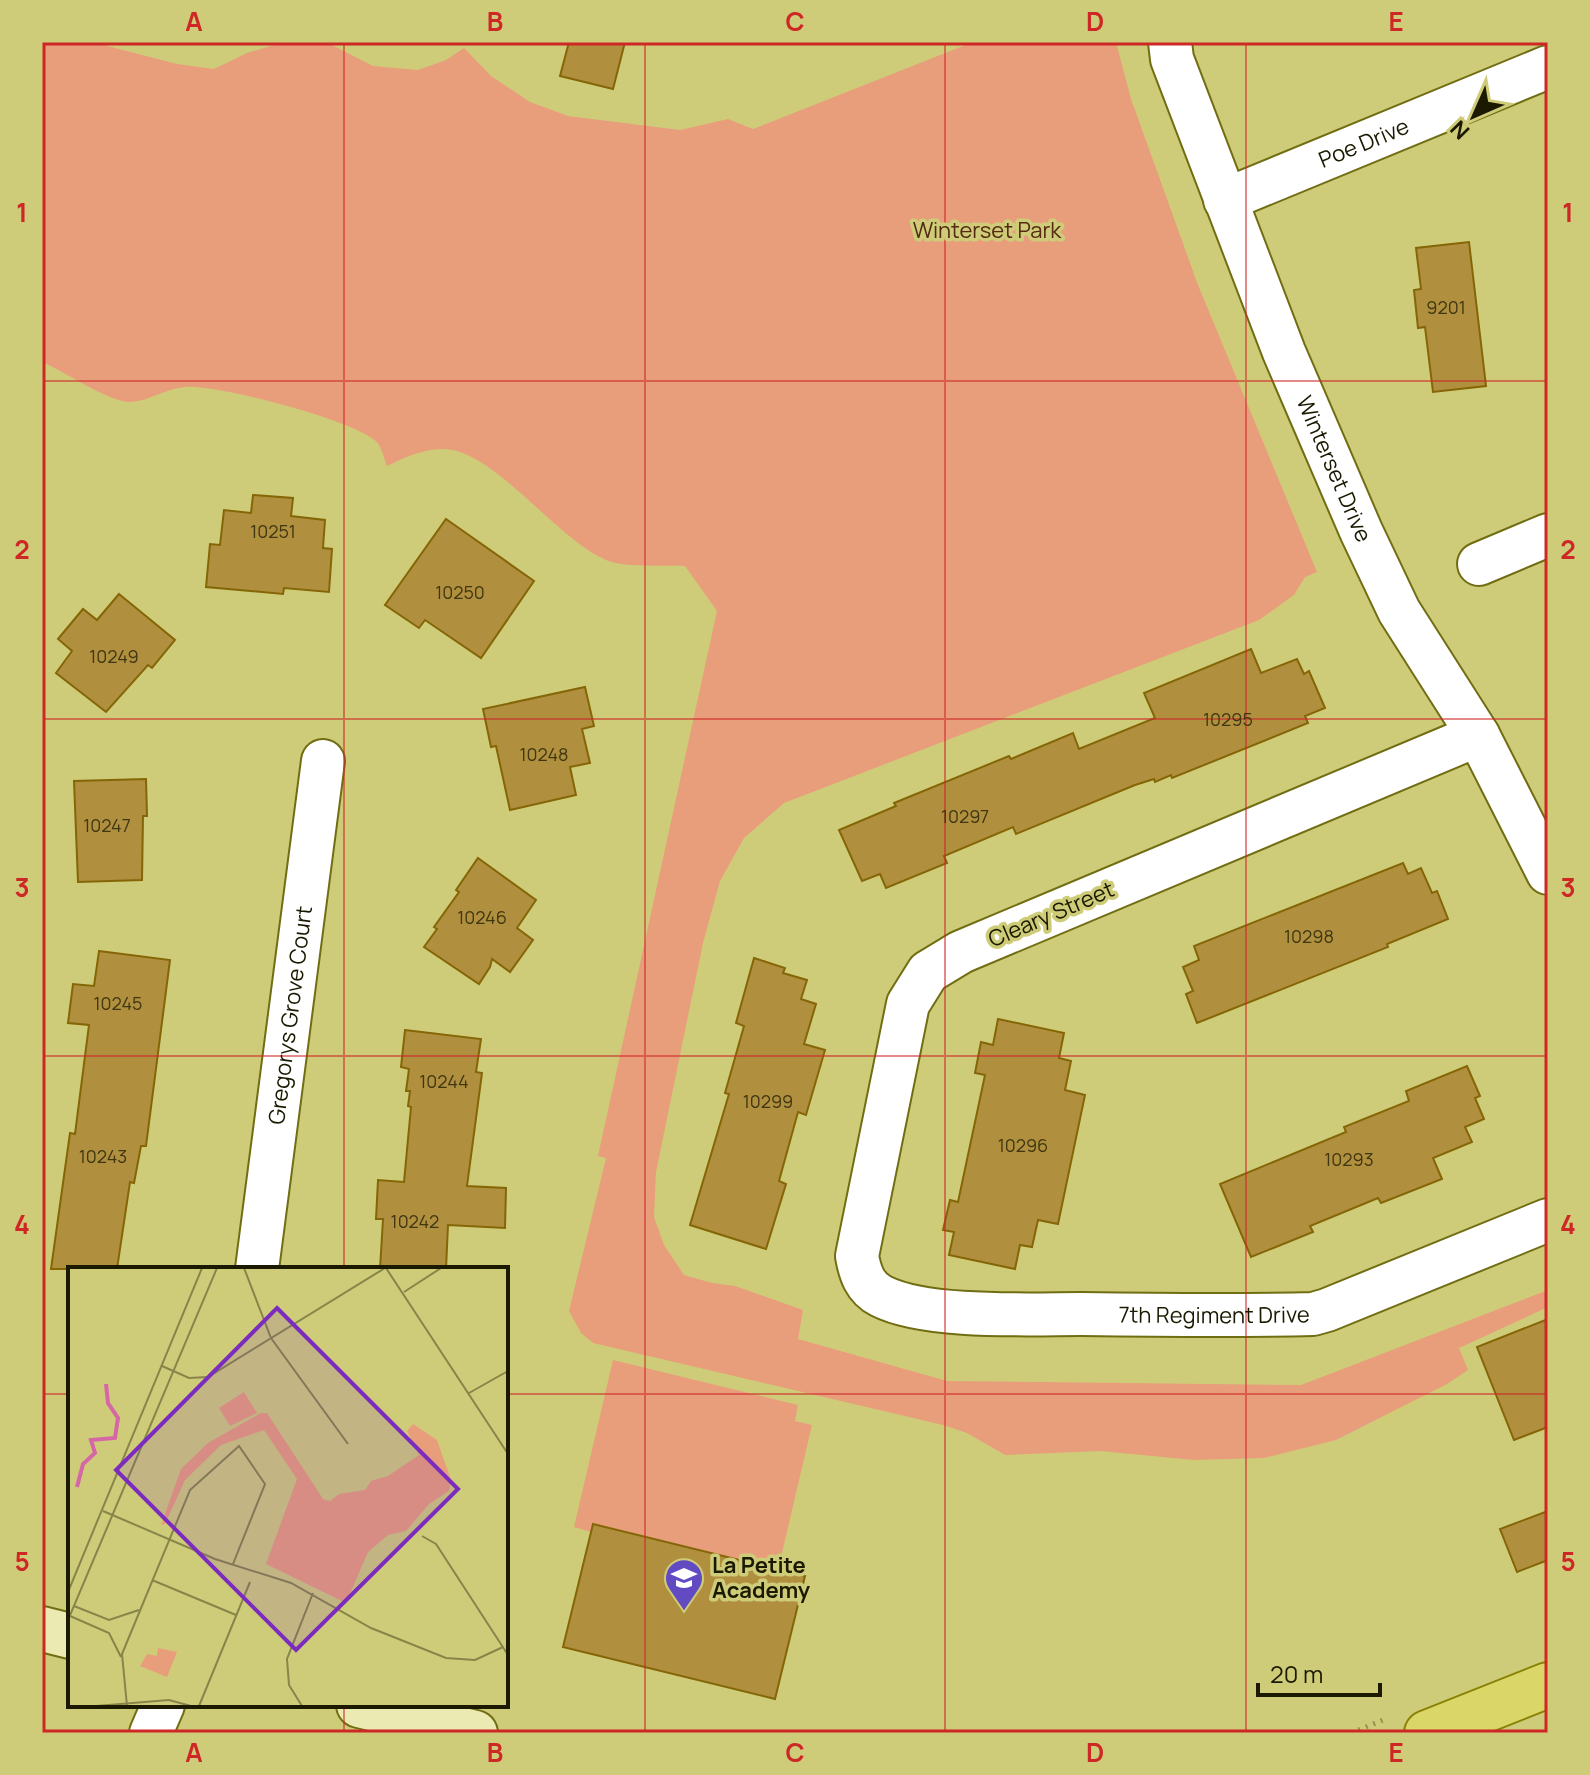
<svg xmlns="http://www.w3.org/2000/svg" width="1590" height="1775" viewBox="0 0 1590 1775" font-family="Manrope,sans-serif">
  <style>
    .green { fill: #e89e7a }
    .building { fill: #b08f3f; stroke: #856607; stroke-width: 2 }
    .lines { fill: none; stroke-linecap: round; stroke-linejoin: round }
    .street-casing { stroke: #716d12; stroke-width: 46 }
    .secondary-casing { stroke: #716d12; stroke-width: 48 }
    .primary-casing { stroke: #878202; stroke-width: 48 }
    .path { stroke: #959252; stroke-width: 5; stroke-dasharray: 2 6; stroke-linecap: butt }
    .street { stroke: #fff; stroke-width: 42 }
    .secondary { stroke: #eceab3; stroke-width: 44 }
    .primary { stroke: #dad668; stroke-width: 44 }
    .grid { fill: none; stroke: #cd2726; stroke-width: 2; stroke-opacity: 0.55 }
    .labels { text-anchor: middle; stroke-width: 7; stroke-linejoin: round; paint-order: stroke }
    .number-label { font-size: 18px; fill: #403710 }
    .street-label { font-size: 22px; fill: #1b1a01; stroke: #cfcc79 }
    .park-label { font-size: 22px; fill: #562a12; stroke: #cfcc79 }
    .poi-label { font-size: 22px; font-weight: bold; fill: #1b1a01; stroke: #cfcc79; text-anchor: start }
    .inset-river { fill: none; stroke: #d567a6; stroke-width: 4 }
    .inset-road { fill: none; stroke: #878549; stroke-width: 2 }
    .view { fill: #7b2cbf; fill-opacity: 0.15; stroke: #7b2cbf; stroke-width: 4 }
    .inset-edge { fill: none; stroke: #1b1a01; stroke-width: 4 }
    .neatline { fill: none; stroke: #cd2726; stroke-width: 3 }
    .grid-label { font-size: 26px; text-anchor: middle; font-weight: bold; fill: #cd2726 }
  </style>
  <rect width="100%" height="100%" fill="#cfcc79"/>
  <g class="green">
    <path d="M42,42H92L177,64L214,69L247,53L284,42H326L373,66L418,70L446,60L464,48L491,76L530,102L568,116L680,130L728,119L753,129L973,42H1116L1131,99L1198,285L1317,572L1305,577L1294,595L1259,620L784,803L744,838L720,881L703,943L656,1172L654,1217L664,1245L684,1275L712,1283L735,1286L803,1310L798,1339L947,1381L1301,1385L1548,1290V1307L1459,1348L1468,1370L1447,1384L1336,1440L1264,1458L1194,1460L1100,1451L1005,1455L967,1433L943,1425L593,1343L581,1333L569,1311L606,1158L598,1156L717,611L685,566C663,565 625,568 606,560C555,538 496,452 445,449C425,448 405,457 387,466C384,459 382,449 378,443C359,421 216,384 185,387C167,388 149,401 131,402C108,402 66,372 42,362Z"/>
    <polygon points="613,1360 798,1405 795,1421 812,1425 778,1570 594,1524 591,1532 574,1527"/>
  </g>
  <g class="building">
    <polygon points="569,42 625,42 613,89 560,76"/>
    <polygon points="1469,242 1486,386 1433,392 1425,327 1418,328 1414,290 1421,289 1416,248"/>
    <polygon points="253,495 293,498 291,516 325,520 323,548 332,549 329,592 284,588 283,594 206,587 210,544 220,545 224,510 251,513"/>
    <polygon points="446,519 534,581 481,658 425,620 419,628 385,605"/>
    <polygon points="119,594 175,640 152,668 148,665 106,712 56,673 72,651 58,639 83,609 97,620"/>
    <polygon points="1251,649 1261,673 1297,659 1304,674 1309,671 1325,708 1305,716 1308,723 1172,778 1171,775 1155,782 1154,779 1135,785 1016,834 1013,827 944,856 947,863 886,888 880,874 862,881 839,830 896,806 894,803 1009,756 1011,759 1073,733 1079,749 1155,718 1144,693"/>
    <polygon points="585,687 594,726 582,729 590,763 570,767 576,795 510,810 496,746 491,747 483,709"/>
    <polygon points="146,779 147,816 143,816 142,880 78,882 74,781"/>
    <polygon points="478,858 536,900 517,928 533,940 510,972 492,959 490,967 479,984 424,947 437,929 434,927 459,892 456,890"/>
    <polygon points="1403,863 1408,874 1421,868 1432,893 1437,891 1448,919 1387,944 1388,947 1197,1023 1186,994 1193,991 1183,967 1199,960 1194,946"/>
    <polygon points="99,951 170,960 146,1146 141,1146 134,1183 130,1182 117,1269 51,1269 70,1133 75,1134 89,1025 68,1023 73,984 94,986"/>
    <polygon points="754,958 785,968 783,973 807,980 801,999 816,1004 804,1044 825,1050 806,1115 798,1112 779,1181 786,1184 766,1249 690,1225 729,1094 725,1093 744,1026 736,1023"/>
    <polygon points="998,1019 1064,1033 1059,1058 1071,1061 1065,1090 1085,1095 1058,1224 1038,1220 1032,1247 1020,1245 1015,1269 949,1255 954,1232 943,1230 950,1200 958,1202 985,1075 975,1073 981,1042 993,1045"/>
    <polygon points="405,1030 481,1039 476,1072 482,1073 467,1186 506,1188 505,1228 448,1225 446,1269 380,1269 383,1219 376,1219 378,1180 404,1182 411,1107 408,1106 410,1091 406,1091 409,1069 401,1067"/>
    <polygon points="1467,1066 1480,1096 1475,1098 1484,1119 1465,1127 1472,1142 1433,1158 1442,1179 1381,1203 1378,1198 1310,1226 1313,1232 1251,1257 1220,1184 1346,1132 1344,1127 1409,1101 1406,1091"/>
    <polygon points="1548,1319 1548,1427 1514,1440 1477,1347"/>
    <polygon points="1548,1511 1548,1560 1517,1572 1500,1529"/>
    <polygon points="593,1524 805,1576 775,1699 563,1647"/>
  </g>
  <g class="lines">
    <g class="street-casing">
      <g id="street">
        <path id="s1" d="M1170,42L1172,59L1284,352L1361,531L1399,611L1478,735L1548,873"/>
        <path id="s2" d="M1225,200L1548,67"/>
        <polyline points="1479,564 1548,535"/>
        <path id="s3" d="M1478,735L961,952L928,972L908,1004L857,1256C860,1273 865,1288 881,1296C926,1319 1029,1314 1081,1314C1158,1315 1235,1316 1313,1314L1327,1310L1548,1220"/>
        <path id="s4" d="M257,1269L323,761"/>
        <polyline points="151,1733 163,1705"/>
      </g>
    </g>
    <g class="secondary-casing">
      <g id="secondary">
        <polyline points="42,1629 70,1636"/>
        <polyline points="359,1705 475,1733"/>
      </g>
    </g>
    <g class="primary-casing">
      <polyline id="primary" points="1427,1733 1548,1685"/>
    </g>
    <polyline class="path" points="1351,1733 1388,1718"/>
    <use href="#street" class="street"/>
    <use href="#secondary" class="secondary"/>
    <use href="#primary" class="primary"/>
  </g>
  <path class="grid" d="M344,42V1269M645,42V1733M945,42V1733M1246,42V1733M42,381H1548M42,719H1548M42,1056H1548M42,1394H70M506,1394H1548M344,1705V1733"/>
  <defs>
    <g id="school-pin" transform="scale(2)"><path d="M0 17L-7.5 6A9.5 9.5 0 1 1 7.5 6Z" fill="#614ac2" stroke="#cfcc79"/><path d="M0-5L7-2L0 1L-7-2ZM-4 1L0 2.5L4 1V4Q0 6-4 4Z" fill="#fff"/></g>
  </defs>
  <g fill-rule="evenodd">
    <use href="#school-pin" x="684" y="1578"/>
  </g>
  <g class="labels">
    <g class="number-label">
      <text x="1446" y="314">9201</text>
      <text x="273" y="538">10251</text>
      <text x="460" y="599">10250</text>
      <text x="114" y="663">10249</text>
      <text x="1228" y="726">10295</text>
      <text x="544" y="761">10248</text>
      <text x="965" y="823">10297</text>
      <text x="107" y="832">10247</text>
      <text x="482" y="924">10246</text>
      <text x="1309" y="943">10298</text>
      <text x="118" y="1010">10245</text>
      <text x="444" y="1088">10244</text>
      <text x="768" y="1108">10299</text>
      <text x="1023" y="1152">10296</text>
      <text x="103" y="1163">10243</text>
      <text x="1349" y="1166">10293</text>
      <text x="415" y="1228">10242</text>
    </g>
    <g class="street-label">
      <text dy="8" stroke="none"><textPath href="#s2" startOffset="150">Poe Drive</textPath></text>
      <text dy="8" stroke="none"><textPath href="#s1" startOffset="458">Winterset Drive</textPath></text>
      <text transform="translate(1051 914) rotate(-23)" y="8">Cleary Street</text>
      <text dy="8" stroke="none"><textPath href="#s4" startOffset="256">Gregorys Grove Court</textPath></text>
      <text dy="8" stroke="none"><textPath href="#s3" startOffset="1278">7th Regiment Drive</textPath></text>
    </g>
    <g class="park-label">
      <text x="987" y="238">Winterset Park</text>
    </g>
    <g class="poi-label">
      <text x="712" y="1573">La Petite<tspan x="712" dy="25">Academy</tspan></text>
    </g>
  </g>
  <g transform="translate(68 1267)">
    <rect width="440" height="440" fill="#cfcc79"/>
    <path d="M176,125L189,146L162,159L151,141ZM193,146H199L255,232L262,234L271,227L297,223L303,214L320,209L351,188L339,164L345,157L369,173L383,213L381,224L361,237L338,264L320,268L300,285L278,336L198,297L229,212L196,163L153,178L117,213L97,257L93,258L113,202L140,176ZM90,381L109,385L99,410L72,399L79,387L89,389Z" fill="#e89e7a"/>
    <path class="inset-river" d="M9,220L15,197L27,186L23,173L47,171L50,151L40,136L38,117"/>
    <path class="inset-road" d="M176,1L203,71L280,177M318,1L440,187M336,25L373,1M94,99L121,111L140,110L317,1M401,126L440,104M35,244L147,292L223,316L303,361L378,391L407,393L435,380M354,269L368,277L440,388M84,313L168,348M0,325L134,1M6,339L41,353L71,343M2,349L41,366L53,390M0,353L149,1M28,439L101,433L123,439M59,439L54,387L122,223L171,179L197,217L165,297M131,439L182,315M234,439L221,418L219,392L245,326"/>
    <path class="view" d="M209,41L390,222L228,383L48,203Z"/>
    <rect width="440" height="440" class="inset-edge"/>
  </g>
  <rect width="1590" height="1775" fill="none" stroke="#cfcc79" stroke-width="88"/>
  <g transform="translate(1474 116) rotate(225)" stroke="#cfcc79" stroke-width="6" paint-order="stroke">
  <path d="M0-6L14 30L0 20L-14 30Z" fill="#1b1a01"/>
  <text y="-12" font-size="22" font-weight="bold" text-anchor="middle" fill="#1b1a01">N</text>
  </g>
  <path d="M1258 1683v12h122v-12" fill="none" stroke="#1b1a01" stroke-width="4"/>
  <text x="1270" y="1683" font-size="24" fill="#1b1a01" stroke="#cfcc79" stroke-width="6" paint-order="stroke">20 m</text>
  <rect x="44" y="44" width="1502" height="1687" class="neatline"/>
  <g class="grid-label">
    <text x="194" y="31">A</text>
    <text x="495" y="31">B</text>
    <text x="795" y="31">C</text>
    <text x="1095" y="31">D</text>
    <text x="1396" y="31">E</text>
    <text x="22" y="222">1</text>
    <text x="1568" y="222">1</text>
    <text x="22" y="559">2</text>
    <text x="1568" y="559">2</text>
    <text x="22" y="897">3</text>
    <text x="1568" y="897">3</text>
    <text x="22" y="1234">4</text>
    <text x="1568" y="1234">4</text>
    <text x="22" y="1571">5</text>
    <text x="1568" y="1571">5</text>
    <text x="194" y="1762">A</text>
    <text x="495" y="1762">B</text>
    <text x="795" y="1762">C</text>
    <text x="1095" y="1762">D</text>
    <text x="1396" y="1762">E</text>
  </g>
</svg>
